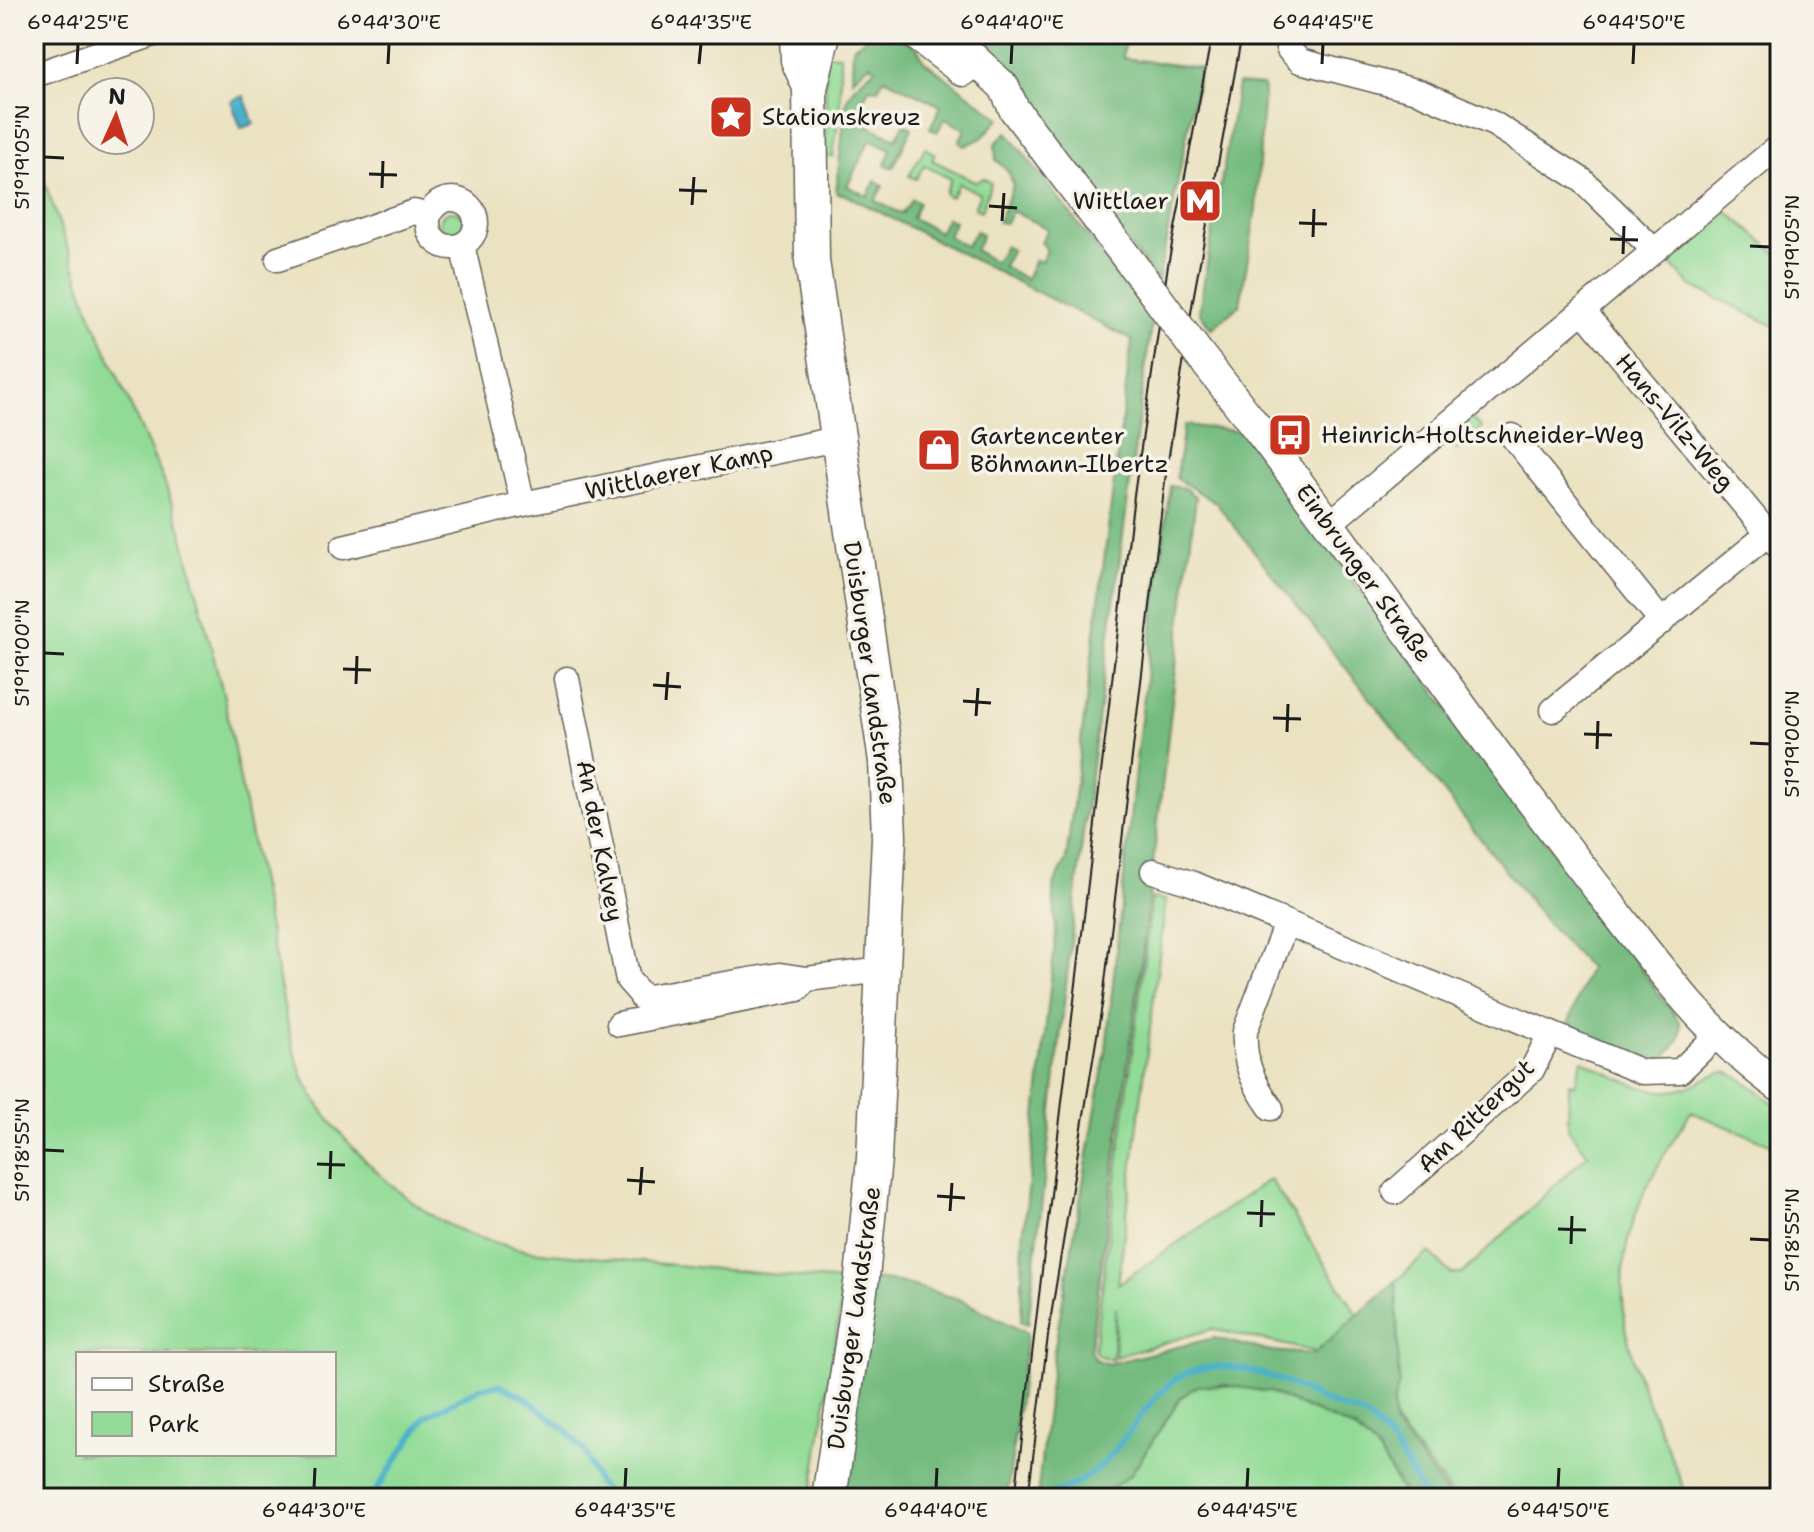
<svg xmlns="http://www.w3.org/2000/svg" width="1814" height="1532" viewBox="0 0 1814 1532" font-family="'Shantell Sans',sans-serif">
  <style>
    .green { fill: #92db96; stroke: #577c59; stroke-width: 2; fill-rule: evenodd }
    .forest { fill: #75bb7f; stroke: #486c4e; stroke-width: 2 }
    .water { fill: #4ab1c9; stroke: #336672; stroke-width: 2 }
    .lines { fill: none; stroke-linecap: round; stroke-linejoin: round }
    .stream { stroke: #4ab1c9; stroke-width: 6 }
    .minor-casing { stroke: #646156; stroke-width: 27 }
    .tertiary-casing { stroke: #646156; stroke-width: 33 }
    .secondary-casing { stroke: #646156; stroke-width: 37 }
    .minor { stroke: #fff; stroke-width: 24 }
    .tertiary { stroke: #fff; stroke-width: 30 }
    .secondary { stroke: #fff; stroke-width: 34 }
    .tram { stroke: #1c1c1c; stroke-width: 2 }
    .tertiary-bridge-casing { stroke: #646156; stroke-width: 33; stroke-linecap: butt }
    .tertiary-bridge { stroke: #fff; stroke-width: 30 }
    .ticks { fill: none; stroke: #1c1c1c; stroke-width: 3 }
    .labels { text-anchor: middle; stroke-width: 7; stroke-linejoin: round; paint-order: stroke }
    .poi-label { font-size: 24px; fill: #1c1c1c; stroke: #f7f3e8; text-anchor: start }
    .street-label { font-size: 24px; fill: #1c1c1c; stroke: #f7f3e8 }
    .neatline { fill: none; stroke: #1c1c1c; stroke-width: 3 }
    .ticks-label { font-size: 20px; text-anchor: middle; fill: #1c1c1c }
  </style>
  <rect width="100%" height="100%" fill="#f7f3e8"/>
  <filter id="ink" filterUnits="userSpaceOnUse"><feTurbulence type="fractalNoise" baseFrequency=".0125" numOctaves="2"/><feDisplacementMap in="SourceGraphic" scale="16" xChannelSelector="R" yChannelSelector="G"/><feConvolveMatrix kernelMatrix="1 2 1 2 8 2 1 2 1" color-interpolation-filters="sRGB"/></filter>
  <filter id="wash" filterUnits="userSpaceOnUse"><feTurbulence type="fractalNoise" baseFrequency=".006" numOctaves="4" result="noise"/><feDisplacementMap in="SourceGraphic" scale="32" xChannelSelector="R" yChannelSelector="G"/><feGaussianBlur stdDeviation="1.8" result="paint"/><feColorMatrix in="noise" values="0 0 0 0 0 0 0 0 0 0 0 0 0 0 0 0 0 1.4 0 .05"/><feComposite in="paint" operator="in"/></filter>
  <g filter="url(#wash)">
    <rect width="100%" height="100%" fill="#ebe2c1"/>
    <g class="green">
      <polygon points="826,54 840,55 840,108 833,157 825,157"/>
      <polygon points="925,148 935,154 932,160 976,182 984,178 991,183 981,211 974,208 980,194 959,183 952,196 948,197 945,193 951,179 924,165 916,179 909,176"/>
      <path d="M34,152L93,320L164,481L181,530L223,693L287,1021C291,1038 295,1057 302,1074C325,1128 401,1203 455,1228C479,1239 505,1246 530,1251L840,1281L843,1290L811,1498H34ZM78,1354H334V1454H78Z"/>
      <polygon points="1724,209 1780,256 1780,329 1690,285 1670,263"/>
      <circle cx="452" cy="223" r="12"/>
      <polygon points="1471,417 1482,428 1457,450 1446,439"/>
      <polygon points="1152,898 1166,900 1118,1284 1270,1179 1358,1315 1314,1355 1313,1351 1212,1329 1115,1357 1116,1308 1112,1360 1098,1355 1094,1349"/>
      <path d="M1582,1060C1608,1072 1640,1093 1670,1091C1691,1090 1705,1076 1722,1072C1736,1070 1768,1100 1780,1108V1148L1691,1112C1636,1197 1605,1255 1633,1359C1645,1403 1669,1446 1684,1490L1704,1498H1455L1395,1422L1393,1403L1399,1384L1396,1281L1429,1252L1451,1274H1462L1588,1154L1568,1129L1569,1083L1575,1085Z"/>
      <polygon points="1225,1385 1270,1392 1355,1429 1379,1452 1406,1498 1098,1498 1131,1474 1181,1397 1197,1386"/>
    </g>
    <g class="forest">
      <polygon points="870,34 895,34 917,47 924,61 1000,118 982,138 965,146 959,142 965,129 945,119 937,132 930,128 941,106 884,78 878,89 869,88 861,104 866,110 861,122 896,139 904,124 912,128 893,168 885,165 891,149 870,140 847,186 867,196 875,181 883,185 875,201 902,214 912,199 919,203 912,218 939,232 947,218 954,222 948,236 966,246 976,231 982,235 975,250 995,262 1005,246 1012,250 1003,266 1026,279 1035,260 1041,262 1047,250 1041,242 1048,229 1012,211 1006,223 998,222 1013,186 1008,171 996,160 995,144 1007,132 1152,319 1084,825 1028,1324 1021,1323 1023,1237 1056,933 1053,888 1066,860 1132,340 846,195 836,193 846,101 854,87 875,68 870,64 852,80 853,47"/>
      <polygon points="959,34 1131,34 1125,41 1123,58 1200,68 1158,281"/>
      <polygon points="1238,84 1264,86 1256,209 1240,305 1211,329 1199,311"/>
      <path d="M1184,425L1243,432L1680,1022C1683,1039 1676,1045 1664,1058L1641,1060L1567,1027L1589,968L1546,922L1216,503L1176,478Z"/>
      <polygon points="1170,486 1184,488 1196,497 1143,949 1090,1351 1095,1359 1108,1364 1214,1338 1268,1351 1314,1354 1396,1281 1399,1384 1393,1403 1394,1424 1451,1498 1406,1498 1379,1452 1355,1429 1270,1392 1225,1385 1197,1386 1181,1397 1131,1474 1098,1498 1037,1498 1053,1357 1106,1050 1137,752"/>
      <polygon points="871,1279 899,1282 959,1299 1027,1333 1007,1498 836,1498"/>
    </g>
    <polygon class="water" points="244,96 254,124 241,128 231,101"/>
    <g class="lines">
      <g class="stream">
        <path d="M1053,1493C1119,1473 1127,1419 1172,1382C1217,1346 1287,1382 1329,1403C1341,1409 1358,1410 1369,1419C1394,1439 1410,1471 1426,1498"/>
        <polyline points="371,1498 426,1416 480,1388 499,1385 523,1396 567,1431 585,1452 598,1483 612,1498"/>
      </g>
    </g>
  </g>
  <g filter="url(#ink)">
    <g class="lines">
      <g class="minor-casing">
        <g id="minor">
          <polyline points="1284,34 1289,50 1300,61 1420,92 1494,124 1582,180 1654,250"/>
          <polyline points="38,74 154,34"/>
          <circle cx="452" cy="223" r="24"/>
          <polyline points="462,245 523,504"/>
          <polyline points="278,259 414,212 429,216"/>
          <polyline points="1583,311 1780,548"/>
          <polyline points="1512,436 1662,622"/>
          <polyline points="1329,524 1780,145"/>
          <polyline points="343,547 523,504 836,439"/>
          <polyline points="567,679 628,980 660,1016"/>
          <polyline points="1553,710 1768,534"/>
          <polyline points="1153,871 1194,884 1642,1072 1680,1071 1717,1035"/>
          <polyline points="642,998 780,975 806,979"/>
          <polyline points="619,1024 798,989 806,979 884,970"/>
          <path d="M1271,1108C1253,1083 1243,1062 1245,1031L1286,923"/>
          <polyline points="1395,1192 1532,1070 1550,1034"/>
        </g>
      </g>
      <g class="tertiary-casing">
        <g id="tertiary">
          <polyline points="915,34 963,71"/>
          <polyline points="948,34 1004,87 1014,109 1153,292"/>
          <path d="M1198,353C1331,518 1449,695 1578,863C1640,942 1697,1028 1780,1087"/>
        </g>
      </g>
      <g class="secondary-casing">
        <g id="secondary">
          <polyline points="797,34 798,60 810,87"/>
          <polyline points="823,34 810,88 812,261 886,761 889,838 874,1159 862,1277 829,1498"/>
        </g>
      </g>
      <use href="#minor" class="minor"/>
      <use href="#tertiary" class="tertiary"/>
      <use href="#secondary" class="secondary"/>
      <g class="tram">
        <polyline points="1015,1498 1134,495 1168,265 1212,34"/>
        <polyline points="1028,1498 1049,1328 1103,999 1165,481 1193,300 1242,34"/>
      </g>
      <g class="tertiary-bridge-casing">
        <polyline id="tertiary-bridge" points="1153,292 1198,353"/>
      </g>
      <use href="#tertiary-bridge" class="tertiary-bridge"/>
    </g>
  </g>
  <path class="ticks" d="M77,64L78,44M388,64L389,44M699,64L701,44M1011,64L1012,44M1322,64L1323,44M1633,64L1634,44M44,157L64,158M369,174L397,175M382,188L383,161M679,190L707,191M692,205L694,177M989,206L1017,208M1002,221L1004,193M1299,223L1327,224M1313,237L1314,209M1610,239L1638,240M1750,246L1770,247M1623,254L1624,226M44,653L64,654M343,669L371,670M356,684L357,656M653,685L681,687M666,700L668,672M963,701L991,703M976,716L978,688M1273,718L1301,719M1287,732L1288,704M1584,734L1612,735M1750,743L1770,744M1597,749L1598,721M44,1150L64,1151M317,1164L345,1165M330,1179L331,1151M627,1180L655,1182M640,1195L642,1167M937,1196L965,1198M950,1211L952,1183M1247,1213L1275,1214M1261,1227L1262,1200M1558,1229L1586,1230M1750,1239L1770,1240M1571,1244L1572,1216M314,1488L315,1468M625,1488L626,1468M936,1488L937,1468M1247,1488L1248,1468M1558,1488L1559,1468"/>
  <defs>
    <g id="sight-square" transform="scale(2.3)"><rect x="-9" y="-9" width="18" height="18" rx="4" fill="#c8321e" stroke="#f7f3e8"/><path d="M0-6L1.8-2.2L6-1.7L2.9 1.2L3.7 5.4L0 3.3L-3.7 5.4L-2.9 1.2L-6-1.7L-1.8-2.2Z" fill="#fff"/></g>
    <g id="metro-square" transform="scale(2.3)"><rect x="-9" y="-9" width="18" height="18" rx="4" fill="#c8321e" stroke="#f7f3e8"/><path d="M-5.5 5V-5H-3L0 0L3-5H5.5V5H3V-.5L0 4L-3-.5V5Z" fill="#fff"/></g>
    <g id="bus-square" transform="scale(2.3)"><rect x="-9" y="-9" width="18" height="18" rx="4" fill="#c8321e" stroke="#f7f3e8"/><path d="M-5-6H5V4H4V6H2V4H-2V6H-4V4H-5ZM-3.5-4V0h7V-4ZM-3.5 1.2v1.5H-2V1.2ZM2 1.2v1.5H3.5V1.2Z" fill="#fff"/></g>
    <g id="shop-square" transform="scale(2.3)"><rect x="-9" y="-9" width="18" height="18" rx="4" fill="#c8321e" stroke="#f7f3e8"/><path d="M-5-2.5h2.3a2.7 3.5 0 0 1 5.4 0H5L5.5 6h-11ZM-1.5-2.5h3a1.5 2.3 0 0 0-3 0Z" fill="#fff"/></g>
  </defs>
  <g fill-rule="evenodd">
    <use href="#sight-square" x="731" y="117"/>
    <use href="#metro-square" x="1200" y="201"/>
    <use href="#bus-square" x="1290" y="435"/>
    <use href="#shop-square" x="939" y="450"/>
  </g>
  <g class="labels">
    <g class="poi-label">
      <text x="762" y="125">Stationskreuz</text>
      <text x="1169" y="209" text-anchor="end">Wittlaer</text>
      <text x="1321" y="443">Heinrich-Holtschneider-Weg</text>
      <text x="970" y="444">Gartencenter<tspan x="970" dy="28">Böhmann-Ilbertz</tspan></text>
    </g>
    <g class="street-label">
      <text transform="translate(1675 422) rotate(50)" y="8">Hans-Vilz-Weg</text>
      <text transform="translate(679 472) rotate(-12)" y="8">Wittlaerer Kamp</text>
      <text transform="translate(1364 573) rotate(54)" y="8">Einbrunger Straße</text>
      <text transform="translate(870 673) rotate(82)" y="8">Duisburger Landstraße</text>
      <text transform="translate(600 841) rotate(79)" y="8">An der Kalvey</text>
      <text transform="translate(1476 1116) rotate(-44)" y="8">Am Rittergut</text>
      <text transform="translate(854 1318) rotate(-82)" y="8">Duisburger Landstraße</text>
    </g>
  </g>
  <rect width="1814" height="1532" fill="none" stroke="#f7f3e8" stroke-width="88"/>
  <rect x="76" y="1352" width="260" height="104" fill="#f7f3e8" stroke="#9f9d96" stroke-width="2"/>
  <rect x="92" y="1378" width="40" height="12" fill="#ffffff" stroke="#9f9d96" stroke-width="2"/>
  <text x="148" y="1392" font-size="24" fill="#1c1c1c">Straße</text>
  <rect x="92" y="1412" width="40" height="24" fill="#92db96" stroke="#9f9d96" stroke-width="2"/>
  <text x="148" y="1432" font-size="24" fill="#1c1c1c">Park</text>
  <g transform="translate(116 116) rotate(3)"><circle r="38" fill="#f7f3e8" stroke="#9f9d96" stroke-width="2"/>
  <path d="M0-6L14 30L0 20L-14 30Z" fill="#c8321e"/>
  <text y="-12" font-size="22" font-weight="bold" text-anchor="middle" fill="#1c1c1c">N</text>
  </g>
  <rect x="44" y="44" width="1726" height="1444" class="neatline"/>
  <g class="ticks-label">
    <text x="78" y="29">6°44'25"E</text>
    <text x="389" y="29">6°44'30"E</text>
    <text x="701" y="29">6°44'35"E</text>
    <text x="1012" y="29">6°44'40"E</text>
    <text x="1323" y="29">6°44'45"E</text>
    <text x="1634" y="29">6°44'50"E</text>
    <text transform="translate(22 157) rotate(-90)" y="7">51°19'05"N</text>
    <text transform="translate(1792 247) rotate(-90)" y="7">51°19'05"N</text>
    <text transform="translate(22 653) rotate(-90)" y="7">51°19'00"N</text>
    <text transform="translate(1792 744) rotate(-90)" y="7">51°19'00"N</text>
    <text transform="translate(22 1150) rotate(-90)" y="7">51°18'55"N</text>
    <text transform="translate(1792 1240) rotate(-90)" y="7">51°18'55"N</text>
    <text x="314" y="1517">6°44'30"E</text>
    <text x="625" y="1517">6°44'35"E</text>
    <text x="936" y="1517">6°44'40"E</text>
    <text x="1247" y="1517">6°44'45"E</text>
    <text x="1558" y="1517">6°44'50"E</text>
  </g>
</svg>
